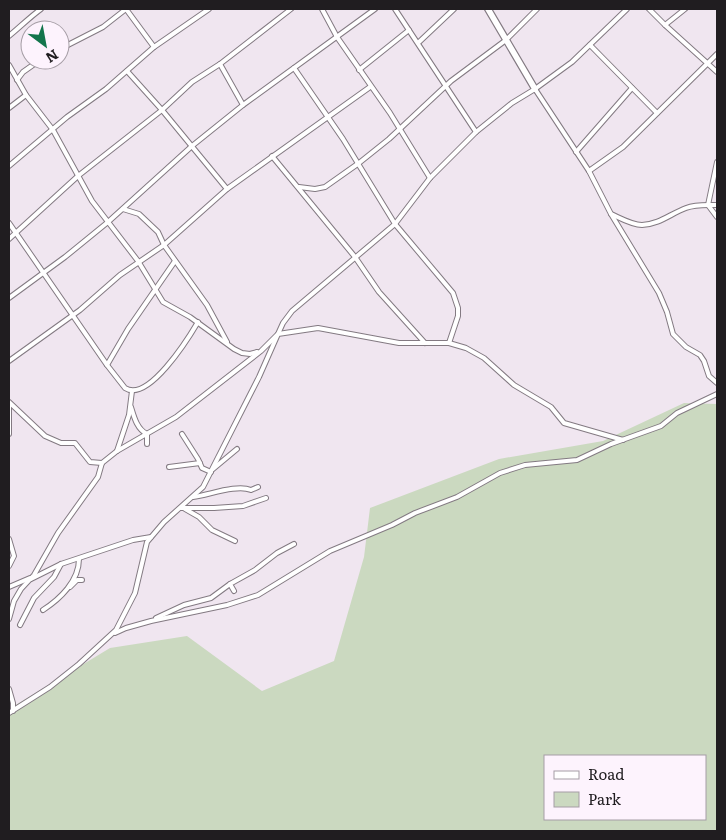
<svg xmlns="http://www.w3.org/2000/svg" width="726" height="840" viewBox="0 0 726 840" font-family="Literata,serif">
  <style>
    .green { fill: #cbd9c0; fill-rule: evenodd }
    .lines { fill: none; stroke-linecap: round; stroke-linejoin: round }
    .street-casing { stroke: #837a82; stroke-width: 6 }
    .secondary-casing { stroke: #837a82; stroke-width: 8 }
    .street { stroke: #fff; stroke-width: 4 }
    .secondary { stroke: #fff; stroke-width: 5.5 }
  </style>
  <rect width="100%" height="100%" fill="#f0e6f0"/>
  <path class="green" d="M684,403L717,404V831H9V709L110,648L187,636L262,691L334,661L364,557L370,508L499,459L603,441ZM545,756H705V819H545Z"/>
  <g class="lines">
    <g class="street-casing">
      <g id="street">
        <polyline points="126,9 154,47"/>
        <polyline points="322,9 337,37 390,113 430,178"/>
        <polyline points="395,9 476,132"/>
        <polyline points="649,9 665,25 717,72"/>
        <polyline points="665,25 685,9"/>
        <path d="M9,36C20,27 30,17 41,9"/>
        <polyline points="418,43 454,9"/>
        <polyline points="590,45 657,113"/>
        <polyline points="60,49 103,27 126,9"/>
        <polyline points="220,64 243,105"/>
        <polyline points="9,65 26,95 53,130 92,201 138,261 163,302 190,317 234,349 242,353 250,354 257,352"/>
        <polyline points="294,68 343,139 395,224 453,293 458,308 458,316 449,343"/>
        <polyline points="359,70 409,30"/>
        <polyline points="127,71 162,110 227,189"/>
        <polyline points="17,80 23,72 40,60"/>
        <polyline points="535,89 589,171 611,214 659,293 667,312 673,334 686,347 700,355 704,361 709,376 717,383"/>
        <polyline points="9,108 26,95"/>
        <polyline points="576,152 632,88"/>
        <polyline points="272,156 355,257 379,292 425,343"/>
        <polyline points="717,162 708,205 717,217"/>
        <polyline points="9,166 67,117 106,89 154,47 209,9"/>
        <polyline points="589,171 623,147 717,54"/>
        <polyline points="299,187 315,189 325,187 359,163 389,139 451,81 506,40 537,9"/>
        <polyline points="123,209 139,214 158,232 164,245 207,305 227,342"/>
        <path d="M611,214C620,218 632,225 642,225C660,224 670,214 686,208C696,204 707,205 717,205"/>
        <path d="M9,223L107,365L125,388C148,403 188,339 198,322"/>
        <polyline points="9,239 78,176 162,110 192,82 220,64 291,9"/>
        <polyline points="9,298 65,257 108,222 192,146 243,105 375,9"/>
        <polyline points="9,361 80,310 120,275 164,245 227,189 370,87"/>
        <polyline points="107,365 128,329 175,261"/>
        <polyline points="9,402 45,436 61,443 75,443 90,462 102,463"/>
        <polyline points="9,406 9,434"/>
        <path d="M131,407C134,417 137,429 147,434V444"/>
        <polyline points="182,434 198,459 202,468 211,472"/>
        <polyline points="117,451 129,415 132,391"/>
        <polyline points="169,467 200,463"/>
        <polyline points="213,469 237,449"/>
        <path d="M193,497C209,495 237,484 251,490L258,487"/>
        <polyline points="181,508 214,508 243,506 266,498"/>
        <polyline points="185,509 199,517 212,530 235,541"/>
        <polyline points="9,539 14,556 9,566"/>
        <polyline points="31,579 61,564 133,540 151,537"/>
        <polyline points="9,587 30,578"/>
        <polyline points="70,587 77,580 82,580"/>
        <polyline points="234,591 230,584 255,570 277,553 294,544"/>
        <path d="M43,610C60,599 79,581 79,559"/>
        <polyline points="156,618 184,605 211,598 230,584"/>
        <polyline points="9,619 14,601 21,589 34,575 58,533 98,477 102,463 117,451 176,417 261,351 278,334 283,323 292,311 395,224 430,178 476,132 512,103 535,89 572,62 627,9"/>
        <polyline points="20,625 34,598 54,577 61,564"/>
        <polyline points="115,633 126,628 151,621 227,605 258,595 330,551 392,525 415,513 457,497 500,473 525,465 577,460 611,444 661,426 677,413 717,394"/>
        <polyline points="9,689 13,703 13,711"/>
        <polyline points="9,713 50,687 79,664 116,630 135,593 147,542 164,522 203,487 259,377 278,334 318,328 399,343 449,343 466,348 484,358 514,385 551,407 564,423 623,440"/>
      </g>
    </g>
    <g class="secondary-casing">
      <polyline id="secondary" points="488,9 535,89"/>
    </g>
    <use href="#street" class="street"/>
    <use href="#secondary" class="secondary"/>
  </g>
  <rect width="726" height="840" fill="none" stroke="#201d20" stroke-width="20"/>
  <rect x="544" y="755" width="162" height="65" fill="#fdf3fd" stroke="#a59da5"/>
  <rect x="554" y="771" width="25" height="8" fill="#ffffff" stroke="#a59da5"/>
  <text x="588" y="780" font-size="15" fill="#201d20">Road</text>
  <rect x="554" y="792" width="25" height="15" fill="#cbd9c0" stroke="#a59da5"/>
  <text x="588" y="805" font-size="15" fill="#201d20">Park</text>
  <g transform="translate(45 45) rotate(148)"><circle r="24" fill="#fdf3fd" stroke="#a59da5"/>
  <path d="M0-4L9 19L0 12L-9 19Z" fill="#13754c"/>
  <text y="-8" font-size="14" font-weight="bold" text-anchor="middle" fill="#201d20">N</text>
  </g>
</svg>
